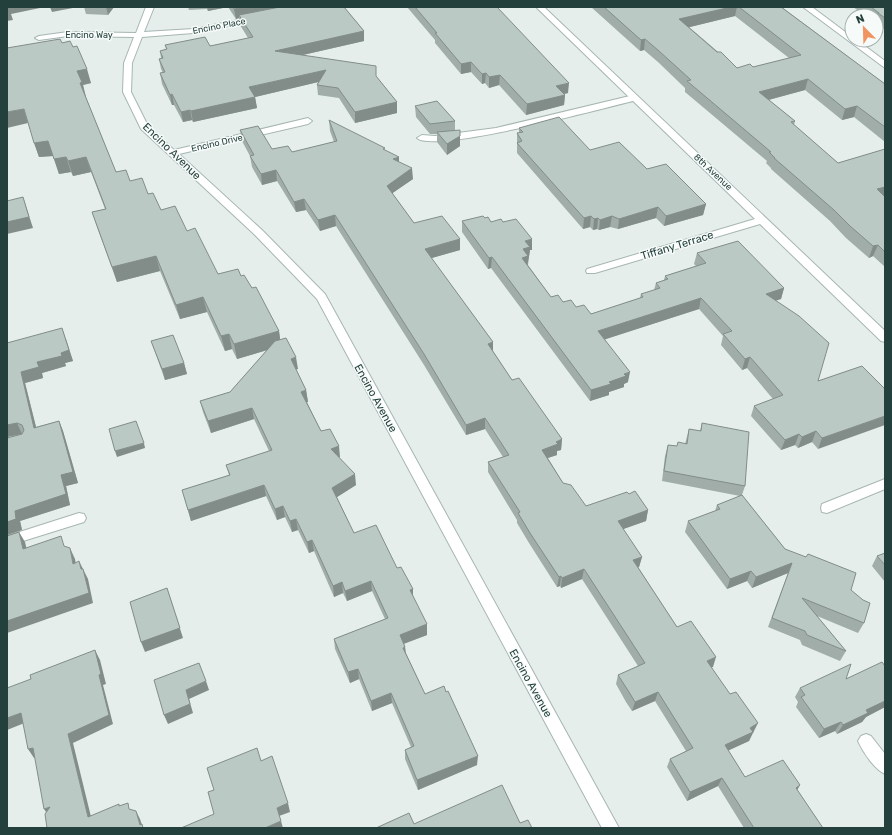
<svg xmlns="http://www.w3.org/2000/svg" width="892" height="835" viewBox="0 0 892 835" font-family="Rubik,sans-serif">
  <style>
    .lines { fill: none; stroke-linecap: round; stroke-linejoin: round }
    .lane-casing { stroke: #a7b6b3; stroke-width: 2 }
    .street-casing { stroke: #a7b6b3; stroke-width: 2 }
    .lane { fill: #fff; fill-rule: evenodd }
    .street { fill: #fff; fill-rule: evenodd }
    .wall { fill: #a0ada9; fill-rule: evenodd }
    .shaded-wall { fill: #828d89 }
    .building { fill: #bac9c4; stroke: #828d89 }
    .labels { text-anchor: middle; stroke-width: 3; stroke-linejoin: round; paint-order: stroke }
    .far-street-label { font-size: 9px; fill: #24403c; stroke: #f6faf8 }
    .street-label { font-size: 11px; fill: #24403c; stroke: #f6faf8 }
  </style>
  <rect width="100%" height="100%" fill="#e5eeeb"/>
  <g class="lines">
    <g class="lane-casing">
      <g id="lane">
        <path d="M634,95L637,96V100C608,107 433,154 417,138L422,135L435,136L496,128Z"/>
        <polygon points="79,513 84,514 86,518 84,522 7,546 7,536"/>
        <path d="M866,734L871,736L885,754V774C874,769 863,752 858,741L861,736Z"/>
      </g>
    </g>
    <g class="street-casing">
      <g id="street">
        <polygon points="146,7 154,7 144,32 193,29 254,17 258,19 254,21 193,33 142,37 132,63 131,92 148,126 174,150 308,118 312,121 308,124 179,154 262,230 325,294 619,828 602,828 317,299 254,234 141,129 123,92 124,63 134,37 68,36 39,40 35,38 39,36 68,32 136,33"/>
        <polygon points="536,7 544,7 885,331 885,342 881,341 760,224 595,273 587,273 586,271 587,269 755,219"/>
        <polygon points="803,7 812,7 852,37 852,40 857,40 885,61 885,68"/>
        <polygon points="885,479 885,489 827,513 822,512 821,508 822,504"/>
      </g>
    </g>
    <use href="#lane" class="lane"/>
    <use href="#street" class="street"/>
  </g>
  <g class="wall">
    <polygon points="84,7 114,7 108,15 86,14"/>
    <polygon points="181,7 344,7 364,31 364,41 303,55 376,76 397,102 397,113 355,123 339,98 318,95 317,85 318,82 255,97 257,108 193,122 192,120 183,122 174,105 172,105 162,84 160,73 163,73 161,69 159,59 161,58 160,51 166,49 165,45 210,46 248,38 240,25 239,18 236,19 228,7 208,11 207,9 189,10 188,7"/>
    <polygon points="407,7 497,7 568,93 564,94 565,95 564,105 526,115 499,85 489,88 485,83 482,84 471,72 461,74 435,43 435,40"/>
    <path d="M591,7H783V8L885,84V142L854,117L842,120L805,90L769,100L795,121L794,125L838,163L885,149V267L873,256L869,258L846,238L830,221L771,169V168L766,163L767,161L685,92V88L658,62L644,50L640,51ZM735,16L789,58L753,67L737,68L689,27Z"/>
    <polygon points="853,7 885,7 885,30 876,24 876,16 866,16"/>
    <polygon points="62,43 73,47 91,83 83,85 85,95 116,172 130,181 148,194 161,210 187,231 218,274 241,276 252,288 279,331 280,339 298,369 296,369 306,390 308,402 307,402 321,431 339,446 339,458 356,485 337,497 354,533 397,568 413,589 413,596 427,635 404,644 405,647 406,653 425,694 477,765 418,790 405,759 405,750 411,747 392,703 372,711 359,679 350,683 335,649 334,639 385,619 372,591 347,601 343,593 334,597 314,551 309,553 298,530 292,532 285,517 277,520 266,496 191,521 182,490 229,475 226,465 269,451 254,419 211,433 203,412 200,401 230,392 267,350 237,359 232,349 225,351 207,312 180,319 160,271 117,282 97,227 92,212 105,209 91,172 73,176 71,172 59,174 53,156 39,157 28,123"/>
    <polygon points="415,106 455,121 455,130 460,146 447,155 437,142 437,134 430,134 416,117"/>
    <polygon points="329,120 385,150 399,162 413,179 392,193 414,223 460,239 460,250 431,258 493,342 493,351 512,380 562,439 561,450 557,451 557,455 548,458 563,483 586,506 629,494 648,510 646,521 623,529 642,557 639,567 638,567 677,627 713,667 711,667 754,732 752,733 749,741 728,750 745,777 800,785 797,790 823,828 744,828 718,786 687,801 667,767 670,759 686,751 655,701 632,711 626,702 616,684 618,675 638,666 582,579 561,588 560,586 557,587 529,543 517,523 517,520 488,472 488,462 503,457 485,429 466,435 424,365 336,226 320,231 306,210 296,212 277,181 262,185 252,167 250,156 242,141 240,130 272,149 292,152 334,142 330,131"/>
    <polygon points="519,128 590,150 647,169 706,204 703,215 664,226 656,218 618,229 610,227 599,230 597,229 593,230 590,227 583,229 517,153 517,133 519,133"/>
    <polygon points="485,218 491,222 503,222 532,250 530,250 528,265 551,297 591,314 640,298 641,294 654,290 656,283 664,280 665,276 696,266 694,264 697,253 784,288 781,299 776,300 818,381 862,366 818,449 812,442 798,448 795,445 781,450 751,416 754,406 773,399 747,368 742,370 721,345 723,336 699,309 605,339 628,382 624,384 624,387 609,392 609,395 590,401 491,268 488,269 462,232 462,221"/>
    <polygon points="66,339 73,361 65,363 66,366 42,373 43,378 25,383 36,427 59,421 63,431 78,483 66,486 70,505 20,521 22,530 7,535 7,438 22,434 7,437 7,343"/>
    <polygon points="151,341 184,363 187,374 165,380 155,352"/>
    <polygon points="702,423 745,486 742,495 785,549 851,590 864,623 858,633 817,616 846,651 840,661 802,645 800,640 768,627 788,573 752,588 747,581 727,589 685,532 688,521 715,511 717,505 740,496 662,481 665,456 668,445 677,446 685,444 689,429 700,431"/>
    <polygon points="885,553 885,582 872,566 877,556"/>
    <polygon points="885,666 885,707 866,717 862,722 837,734 835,731 819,738 796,707 798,702 795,697 800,688 846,679"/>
  </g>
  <g class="shaded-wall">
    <polygon points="7,7 45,7 11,14 13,20 7,21"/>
    <polygon points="50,7 78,7 52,12"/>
    <polygon points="106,7 114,7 108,15"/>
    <polygon points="207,7 228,7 208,11"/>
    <polygon points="245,7 296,7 239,15 239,18 236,19 234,9"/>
    <polygon points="731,7 737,7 735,16 678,30 679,19"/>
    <polygon points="364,31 364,41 276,61 275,51"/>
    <polygon points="645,39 644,50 640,51 641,40"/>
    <polygon points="471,62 471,72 461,74 461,64"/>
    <polygon points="87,69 91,83 83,85 86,97 84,97 77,71"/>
    <polygon points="326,70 327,80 251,98 249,87"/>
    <polygon points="486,73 485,83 482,84 482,74"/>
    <polygon points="500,75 499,85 489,88 489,77"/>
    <polygon points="808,79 805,90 756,103 759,92"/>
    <polygon points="569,83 568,93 555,96 556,86"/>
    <polygon points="172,94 174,105 172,105 170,95"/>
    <polygon points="565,95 564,105 526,115 527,104"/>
    <polygon points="255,97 257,108 193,122 191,111"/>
    <polygon points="397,102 397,113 355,123 355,112"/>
    <polygon points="857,106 854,117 842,120 845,109"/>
    <polygon points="24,109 28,123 7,128 7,112"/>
    <polygon points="190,110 192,120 183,122 181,112"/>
    <polygon points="460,136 460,146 447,155 447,144"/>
    <polygon points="48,141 53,156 39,157 34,143"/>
    <polygon points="66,157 71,172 59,174 54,159"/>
    <polygon points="86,157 91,172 73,176 68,161"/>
    <polygon points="399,157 399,168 393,159"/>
    <polygon points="412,168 413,179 387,197 387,186"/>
    <polygon points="276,170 277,181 262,185 261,174"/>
    <polygon points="885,187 885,197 877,189"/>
    <polygon points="23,197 33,228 7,234 7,222"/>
    <polygon points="304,199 306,210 296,212 294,202"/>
    <polygon points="706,204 703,215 664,226 666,216"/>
    <polygon points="658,207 656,218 618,229 619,219"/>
    <polygon points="335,215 336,226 320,231 318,220"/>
    <polygon points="591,216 590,227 583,229 584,218"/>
    <polygon points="612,216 610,227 599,230 600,220"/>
    <polygon points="598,218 597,229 593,230 594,219"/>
    <polygon points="460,239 460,250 425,260 425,249"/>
    <polygon points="532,239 532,250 530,250 527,267 522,269 523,249 525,241"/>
    <polygon points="878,245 873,256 869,258 873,246"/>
    <polygon points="156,256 160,271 117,282 112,267"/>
    <polygon points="492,257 491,268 488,269 489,258"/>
    <polygon points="784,288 781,299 763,305 766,294"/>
    <polygon points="203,297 207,312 180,319 176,305"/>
    <polygon points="701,298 699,309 597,342 598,331"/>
    <polygon points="62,328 73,361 65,363 66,366 42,373 43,378 25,383 39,439 34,428 21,372 37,362 61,353"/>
    <polygon points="279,331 281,346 237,359 234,344"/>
    <polygon points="229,334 232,349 225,351 221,336"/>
    <polygon points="493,342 493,353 488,344"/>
    <polygon points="296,357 298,369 293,370 291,359"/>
    <polygon points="750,357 747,368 742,370 745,359"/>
    <polygon points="184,363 187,374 165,380 162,369"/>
    <polygon points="630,372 628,382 624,384 624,387 609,392 609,395 590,401 591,390 609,382 624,374"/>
    <polygon points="306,390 308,402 303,403 301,392"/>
    <polygon points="252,408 254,419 211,433 208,421"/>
    <polygon points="885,416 885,425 818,449 822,438"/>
    <polygon points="485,418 485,429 466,435 466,425"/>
    <polygon points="59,421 63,431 78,483 66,486 70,505 20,521 22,530 7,535 7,522 15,511 61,475"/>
    <polygon points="17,423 22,434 7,437 7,425"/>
    <polygon points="816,431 812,442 798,448 802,437"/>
    <polygon points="799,434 795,445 781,450 785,440"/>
    <polygon points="562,439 561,450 557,451 557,455 541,460 542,450 556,442"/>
    <polygon points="144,443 145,448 117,457 115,451"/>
    <polygon points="339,446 340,457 332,460 331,449"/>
    <polygon points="355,474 356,485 334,499 332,488"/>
    <polygon points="264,485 266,496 191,521 188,510"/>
    <polygon points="283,506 285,517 277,520 275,509"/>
    <polygon points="648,510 646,521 615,532 618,521"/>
    <polygon points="296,519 298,530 292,532 290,521"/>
    <polygon points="19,532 25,542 29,559 23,549"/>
    <polygon points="312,540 314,551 309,553 307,542"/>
    <polygon points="70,548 75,559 78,574 73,564"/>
    <polygon points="642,557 639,567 631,570 633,560"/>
    <polygon points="79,561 88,579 93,603 7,633 7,621 81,569"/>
    <polygon points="792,563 788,573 752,588 756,577"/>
    <polygon points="584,569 582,579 561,588 562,578"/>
    <polygon points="751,571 747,581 727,589 730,579"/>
    <polygon points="561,576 560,586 557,587 559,577"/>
    <polygon points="371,581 372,591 347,601 345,591"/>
    <polygon points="342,582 343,593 334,597 333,586"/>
    <polygon points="167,588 183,638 145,652 141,642"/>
    <polygon points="413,589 413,599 410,590"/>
    <polygon points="427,624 427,635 400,645 400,635"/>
    <polygon points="405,647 406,657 403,648"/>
    <polygon points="95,650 100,660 106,684 103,685 113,724 73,743 93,825 88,817 68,734 99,675"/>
    <polygon points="716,657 713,667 704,671 707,661"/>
    <polygon points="358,669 359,679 350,683 348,672"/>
    <polygon points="206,681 209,690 189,699 193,713 168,724 164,715 186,690"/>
    <polygon points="658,692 655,701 632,711 635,702"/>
    <polygon points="391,693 392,703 372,711 371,701"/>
    <polygon points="885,701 885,707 866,717 862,722 837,734 843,725 866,710"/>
    <polygon points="21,713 27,722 7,730 7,718"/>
    <polygon points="841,722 835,731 819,738 824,729"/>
    <polygon points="758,723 749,741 721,754 725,745 750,728"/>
    <polygon points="33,748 39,757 34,758 28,749"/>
    <polygon points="478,756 477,765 418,790 417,780"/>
    <polygon points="722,778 718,786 687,801 690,792"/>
    <polygon points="800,785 795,794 796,788"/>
    <polygon points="288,803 290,812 279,816 277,808"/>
    <polygon points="50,807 50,818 44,809"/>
    <polygon points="136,811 140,819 143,828 140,825"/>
    <polygon points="281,821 283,828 265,828"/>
  </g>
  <g class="building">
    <polygon points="233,7 245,7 234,9"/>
    <polygon points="280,7 344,7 364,31 275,51 376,66 376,76 397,102 355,112 338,88 317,85 326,70 249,87 255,97 191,111 190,110 181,112 172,94 170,95 160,73 165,72 159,59 163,58 160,51 167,49 165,45 205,37 210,46 253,37 239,15"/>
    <polygon points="415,7 497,7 569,83 556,86 565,95 527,104 500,75 489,77 486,73 482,74 471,62 461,64 435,33 437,33"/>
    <polygon points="604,7 731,7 679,19 717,52 721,52 737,68 750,64 753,67 801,55 739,7 781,7 885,84 885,127 857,106 845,109 808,79 759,92 795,121 791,122 838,163 885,149 885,187 877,189 885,197 885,252 878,245 873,246 850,226 834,210 774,158 775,158 769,152 771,152 687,81 691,80 659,51 645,39 641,40"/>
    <polygon points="871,7 885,7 885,18 878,13 879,13"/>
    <polygon points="60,39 62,43 70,41 73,47 77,46 87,69 77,71 82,82 80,83 116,172 126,170 130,181 142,178 148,194 153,193 161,210 175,206 187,231 195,228 218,274 238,269 241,276 244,275 252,288 256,287 279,331 234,344 229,334 221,336 203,297 176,305 156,256 112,267 92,212 106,209 86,157 68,161 66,157 54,159 48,141 34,143 24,109 7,112 7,48"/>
    <polygon points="437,101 455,121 430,124 415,106"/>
    <polygon points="559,117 590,150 619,142 647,169 666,164 706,204 666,216 658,207 619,219 612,216 600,220 598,218 594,219 591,216 584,218 517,143 522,141 517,133 523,132 519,128"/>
    <polygon points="329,120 385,148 383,149 399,157 393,159 412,168 387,186 414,223 442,216 460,239 425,249 493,342 488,344 512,380 519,378 562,439 556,442 558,444 542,450 563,483 571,485 586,506 627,492 629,494 635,491 648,510 618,521 642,557 633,560 677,627 691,621 716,657 707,661 730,694 736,692 758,723 750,728 753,732 725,745 745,777 783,760 800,785 796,788 823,828 754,828 722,778 690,792 670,759 693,748 658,692 635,702 629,692 618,675 645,663 584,569 562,578 561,576 559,577 530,533 518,513 520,512 488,462 509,455 485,418 466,425 424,354 335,215 318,220 304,199 294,202 276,170 261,174 250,156 254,155 240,130 258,126 272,149 288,146 292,152 337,141"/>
    <polygon points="460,130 460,136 447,144 437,132"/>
    <polygon points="23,197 29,217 7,222 7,201"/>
    <polygon points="483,216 485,218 488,217 491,222 501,219 503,222 516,219 532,239 525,241 530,247 523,249 528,256 522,258 551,297 558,295 563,302 571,300 576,307 584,305 591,314 643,297 641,294 660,288 656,283 668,279 665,276 706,263 697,253 738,241 784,288 766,294 799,316 829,343 818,381 862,366 885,389 885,416 822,438 816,431 802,437 799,434 785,440 754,406 783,395 750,357 745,359 723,334 732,331 701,298 598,331 630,372 624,374 626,376 609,382 611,384 591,390 492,257 489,258 462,221"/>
    <polygon points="62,328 69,350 61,353 62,356 37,362 39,367 21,372 34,428 59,421 73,472 61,475 66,494 15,511 16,519 7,522 7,438 22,434 24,430 22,425 17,423 7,425 7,343"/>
    <polygon points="173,335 184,363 162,369 151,341"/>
    <polygon points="286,338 296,357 291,359 306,390 301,392 321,431 330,429 339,446 331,449 355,474 332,488 354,533 376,525 397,568 401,567 413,589 410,590 427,624 400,635 405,647 403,648 425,694 444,686 446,692 448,691 478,756 417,780 405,750 414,746 391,693 371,701 358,669 348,672 334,639 388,618 371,581 345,591 342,582 333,586 312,540 307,542 296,519 290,521 283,506 275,509 264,485 188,510 182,490 230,475 226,465 272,450 252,408 208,421 200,401 230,392 275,341"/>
    <polygon points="136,421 144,443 115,451 109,429"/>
    <polygon points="702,423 749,432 745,486 664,471 668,445 677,446 678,442 687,444 689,429 701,431"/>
    <polygon points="742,495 785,549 806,557 808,554 856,573 851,590 863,600 870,603 864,623 802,598 846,651 807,635 805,631 772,618 792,563 756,577 751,571 730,579 688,521 720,509 717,505"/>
    <polygon points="19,532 23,549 61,536 64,546 70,548 73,564 79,561 81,569 83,569 89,593 7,621 7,536"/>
    <polygon points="885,553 885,565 877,556"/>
    <polygon points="167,588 180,628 141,642 130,602"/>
    <polygon points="95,650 101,674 99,675 109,715 68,734 88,817 119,804 119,806 128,803 129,809 136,811 140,825 142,824 143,828 47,828 45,814 50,807 44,809 33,748 28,749 21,713 7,718 7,688 31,679 30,675"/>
    <polygon points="882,662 885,666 885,701 866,710 868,713 843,725 841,722 824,729 801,697 805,695 800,688 851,664 846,679"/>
    <polygon points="199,663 206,681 186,690 190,704 164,715 154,680"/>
    <polygon points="257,748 261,761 272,756 288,803 277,808 281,821 265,828 181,828 214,814 208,792 214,790 207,768"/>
    <polygon points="502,785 520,823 528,820 532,828 376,828 409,813 414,824"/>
  </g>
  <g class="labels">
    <g class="far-street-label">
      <text transform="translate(219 26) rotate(-11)" y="3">Encino Place</text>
      <text x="89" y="38">Encino Way</text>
      <text transform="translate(217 143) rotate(-13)" y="3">Encino Drive</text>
      <text transform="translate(713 172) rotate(43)" y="3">8th Avenue</text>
    </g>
    <g class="street-label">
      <text transform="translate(172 151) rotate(44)" y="4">Encino Avenue</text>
      <text transform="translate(677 245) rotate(-17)" y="4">Tiffany Terrace</text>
      <text transform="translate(376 398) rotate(61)" y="4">Encino Avenue</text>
      <text transform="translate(531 683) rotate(61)" y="4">Encino Avenue</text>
    </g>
  </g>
  <rect width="892" height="835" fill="none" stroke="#24403c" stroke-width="16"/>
  <g transform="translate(864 28) rotate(337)"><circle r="19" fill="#f6faf8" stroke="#a2b0ad"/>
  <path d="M0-3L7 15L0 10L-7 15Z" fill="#f09561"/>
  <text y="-6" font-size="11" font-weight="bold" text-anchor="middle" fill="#24403c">N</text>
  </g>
</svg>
